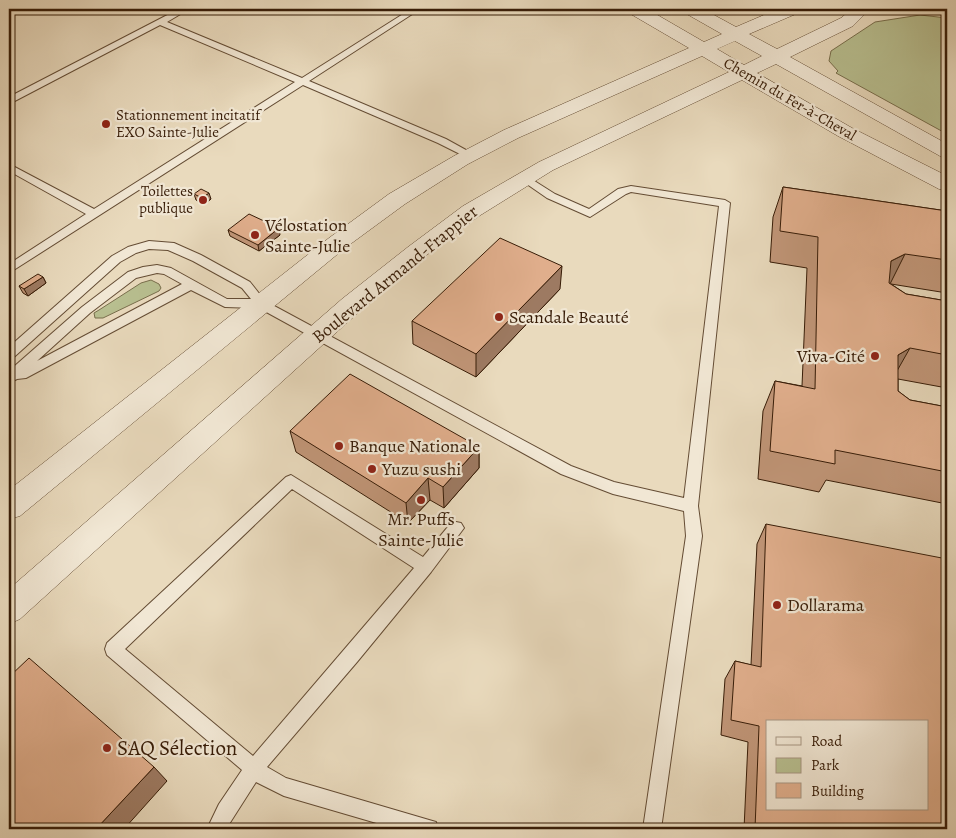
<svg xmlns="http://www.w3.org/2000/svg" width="956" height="838" viewBox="0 0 956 838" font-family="Alegreya,serif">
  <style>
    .green { fill: #b8bf90; stroke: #786e4c }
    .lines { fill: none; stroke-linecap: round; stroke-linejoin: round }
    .service-casing { stroke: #644c34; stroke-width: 2 }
    .tertiary-casing { stroke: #644c34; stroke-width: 1 }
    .motorway-casing { stroke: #371c07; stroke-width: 1 }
    .service { fill: #f1e7d4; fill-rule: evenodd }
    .tertiary { fill: #f1e7d4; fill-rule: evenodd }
    .motorway { fill: #e9dabd; fill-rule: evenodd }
    .wall { fill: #c19678; stroke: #371c07 }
    .shaded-wall { fill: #9d7a62; stroke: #371c07 }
    .building { fill: #e0ae8c; stroke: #371c07; fill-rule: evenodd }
    .poi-dot { fill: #8f2418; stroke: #f1e7d4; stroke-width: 2 }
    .labels { text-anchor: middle; stroke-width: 4.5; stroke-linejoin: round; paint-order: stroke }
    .far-street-label { font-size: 15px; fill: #371c07; stroke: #f1e7d4 }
    .far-poi-label { font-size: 15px; fill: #371c07; stroke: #f1e7d4; text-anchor: start }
    .poi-label { font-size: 18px; fill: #371c07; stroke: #f1e7d4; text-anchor: start }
    .street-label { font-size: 18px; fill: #371c07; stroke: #f1e7d4 }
    .near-poi-label { font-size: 21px; fill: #371c07; stroke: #f1e7d4; text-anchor: start }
  </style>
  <rect width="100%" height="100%" fill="#e9dabd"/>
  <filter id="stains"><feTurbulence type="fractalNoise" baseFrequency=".004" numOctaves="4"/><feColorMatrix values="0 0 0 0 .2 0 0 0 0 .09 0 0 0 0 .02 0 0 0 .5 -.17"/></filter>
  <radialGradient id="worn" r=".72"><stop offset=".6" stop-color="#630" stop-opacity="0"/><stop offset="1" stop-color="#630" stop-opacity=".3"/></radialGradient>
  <g class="green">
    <polygon points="920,15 947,18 947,134 836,73 838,71 829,61 831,51 875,22"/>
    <polygon points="151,280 159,284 161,288 159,291 103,318 95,318 94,313 99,310 141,283"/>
  </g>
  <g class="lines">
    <g class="service-casing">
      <g id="service">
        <polygon points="179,9 189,9 167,22 302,78 411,9 420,9 309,81 446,139 475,155 474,157 466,157 438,143 303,85 9,273 9,264 86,214 9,171 9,164 94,209 295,82 160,25 9,104 9,97"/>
        <polygon points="920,9 947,9 947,15 924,12"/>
        <path d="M525,175L555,194L589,209L618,189L631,186L725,200L730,203L698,506L702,536L661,829H643L686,536L684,511L613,494L561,474L259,308L225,307L191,290L26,378L17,379L9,383V371L82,307L128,272L143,267L157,265L171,268L227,299H251L242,288L193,261L168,250L149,249L136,253L120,262L14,357L9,359V347L112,256L128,247L149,241L174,243L201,255L250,282L265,301L571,466L614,482L684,498L719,206L631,192L626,194L590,217L547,198L521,180L520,178L521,176ZM157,273L164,274L182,284L37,361L90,313L136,278Z"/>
        <path d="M291,475L423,557L451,523L456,522L461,523L464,528L431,572L357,662L267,767L286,778L429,820L436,822L438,829H397L284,796L256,782L226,829H207L219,804L242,770L107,655L105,649L107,643L286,477ZM292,489L414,568L253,756L125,649Z"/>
      </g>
    </g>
    <g class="tertiary-casing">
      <path id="tertiary" d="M627,9H647L704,42L722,34L685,13L683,9H703L736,27L778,9H800L798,13L749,34L777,49L841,18L852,9H870L853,26L790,57L947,144V158L940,156L776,64L757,73L852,128L947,176V190L939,189L838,136L742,80L553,170L479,216L424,257L360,311L20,619L9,624V589L342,299L408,247L463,206L539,162L729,72L702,56L518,138L468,164L405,204L345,248L20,516L9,519V490L329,238L389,194L454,156L504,130L689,48L629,13ZM735,41L762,56L744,65L717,49Z"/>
    </g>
    <g class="motorway-casing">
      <polygon id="motorway" points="9,9 22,9 19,13 9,16"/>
    </g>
    <use href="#service" class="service"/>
    <use href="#tertiary" class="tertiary"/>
    <use href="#motorway" class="motorway"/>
  </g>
  <g class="wall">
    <polygon points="783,187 947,211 947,293 891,284 906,294 947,301 947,388 898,379 898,391 910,400 947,407 947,504 826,480 819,492 758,479 763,411 775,381 802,386 807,268 770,262 773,217"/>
    <polygon points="194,194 211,199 204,204 196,200"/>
    <polygon points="228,230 280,235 259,251 230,236"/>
    <polygon points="43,277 46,283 28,296 23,293 19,286"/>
    <polygon points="560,289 476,377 413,344 412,321"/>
    <polygon points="290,431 479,447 479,468 444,508 430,500 408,523 296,452"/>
    <polygon points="766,524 947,829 744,829 748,742 721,735 725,679 735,661 751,665 757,544"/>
  </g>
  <g class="shaded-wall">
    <polygon points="209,193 211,199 204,204 202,198"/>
    <polygon points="279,228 280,235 259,251 258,245"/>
    <polygon points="905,254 890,284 876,292 891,261"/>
    <polygon points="562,266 560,289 476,377 476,354"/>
    <polygon points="43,277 46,283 28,296 24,289"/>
    <polygon points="910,348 893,378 898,355"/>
    <polygon points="479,447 479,468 444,508 443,487"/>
    <polygon points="428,478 430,500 408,523 406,503"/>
    <polygon points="154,767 167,781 124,829 96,829"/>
  </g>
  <g class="building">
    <polygon points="783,187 947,211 947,260 905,254 891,261 889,283 906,294 947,301 947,355 910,348 898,355 898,391 910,400 947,407 947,472 835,450 835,464 770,451 775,381 815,389 818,237 780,231"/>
    <polygon points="201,189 209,193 202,198 194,194"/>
    <polygon points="249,214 279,228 258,245 228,230"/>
    <polygon points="500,238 562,266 476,354 412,321"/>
    <polygon points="38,274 43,277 24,289 19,286"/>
    <polygon points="350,374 479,447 443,487 428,478 406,503 290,431"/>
    <path d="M766,524L947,559V829H755L759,726L731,720L735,661L761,667ZM767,722H927V809H767Z"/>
    <polygon points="29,658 154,767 96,829 9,829 9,677"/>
  </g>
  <g class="poi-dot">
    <circle cx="106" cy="124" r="5"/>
    <circle cx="203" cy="200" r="5"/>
    <circle cx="255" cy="235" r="5"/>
    <circle cx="499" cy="317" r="5"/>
    <circle cx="875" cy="356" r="5"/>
    <circle cx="339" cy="446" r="5"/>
    <circle cx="372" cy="469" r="5"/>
    <circle cx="421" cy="500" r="5"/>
    <circle cx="777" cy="605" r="5"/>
    <circle cx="107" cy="748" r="5"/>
  </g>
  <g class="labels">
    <g class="far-street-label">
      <text transform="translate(790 99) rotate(30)" y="5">Chemin du Fer-à-Cheval</text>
    </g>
    <g class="far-poi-label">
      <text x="116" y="120">Stationnement incitatif<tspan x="116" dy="17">EXO Sainte-Julie</tspan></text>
      <text x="193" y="196" text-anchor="end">Toilettes<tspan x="193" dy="17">publique</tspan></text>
    </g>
    <g class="poi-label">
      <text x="265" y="231">Vélostation<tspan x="265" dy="21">Sainte-Julie</tspan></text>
      <text x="509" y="323">Scandale Beauté</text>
      <text x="865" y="362" text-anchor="end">Viva-Cité</text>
      <text x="349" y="452">Banque Nationale</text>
      <text x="382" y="475">Yuzu sushi</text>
      <text x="421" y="525" text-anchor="middle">Mr. Puffs<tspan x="421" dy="21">Sainte-Julie</tspan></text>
      <text x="787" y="611">Dollarama</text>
    </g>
    <g class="street-label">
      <text transform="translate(395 274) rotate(-39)" y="6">Boulevard Armand-Frappier</text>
    </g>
    <g class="near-poi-label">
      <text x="117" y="755">SAQ Sélection</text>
    </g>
  </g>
  <rect width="956" height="838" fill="none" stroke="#e9dabd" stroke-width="30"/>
  <rect x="10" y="10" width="936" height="818" fill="none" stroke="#371c07" stroke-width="2.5"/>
  <rect x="15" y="15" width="926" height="808" fill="none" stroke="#371c07"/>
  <rect x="766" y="720" width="162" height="90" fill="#f1e7d4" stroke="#a79682"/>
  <rect x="776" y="737" width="25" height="8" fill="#f1e7d4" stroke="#a79682"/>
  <text x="811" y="746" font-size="15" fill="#371c07">Road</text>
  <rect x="776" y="758" width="25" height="15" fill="#b8bf90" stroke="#a79682"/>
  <text x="811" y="770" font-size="15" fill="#371c07">Park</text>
  <rect x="776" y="783" width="25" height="15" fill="#e0ae8c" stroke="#a79682"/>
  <text x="811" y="796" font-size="15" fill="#371c07">Building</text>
  <rect width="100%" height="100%" filter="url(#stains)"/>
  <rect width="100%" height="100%" fill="url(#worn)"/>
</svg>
